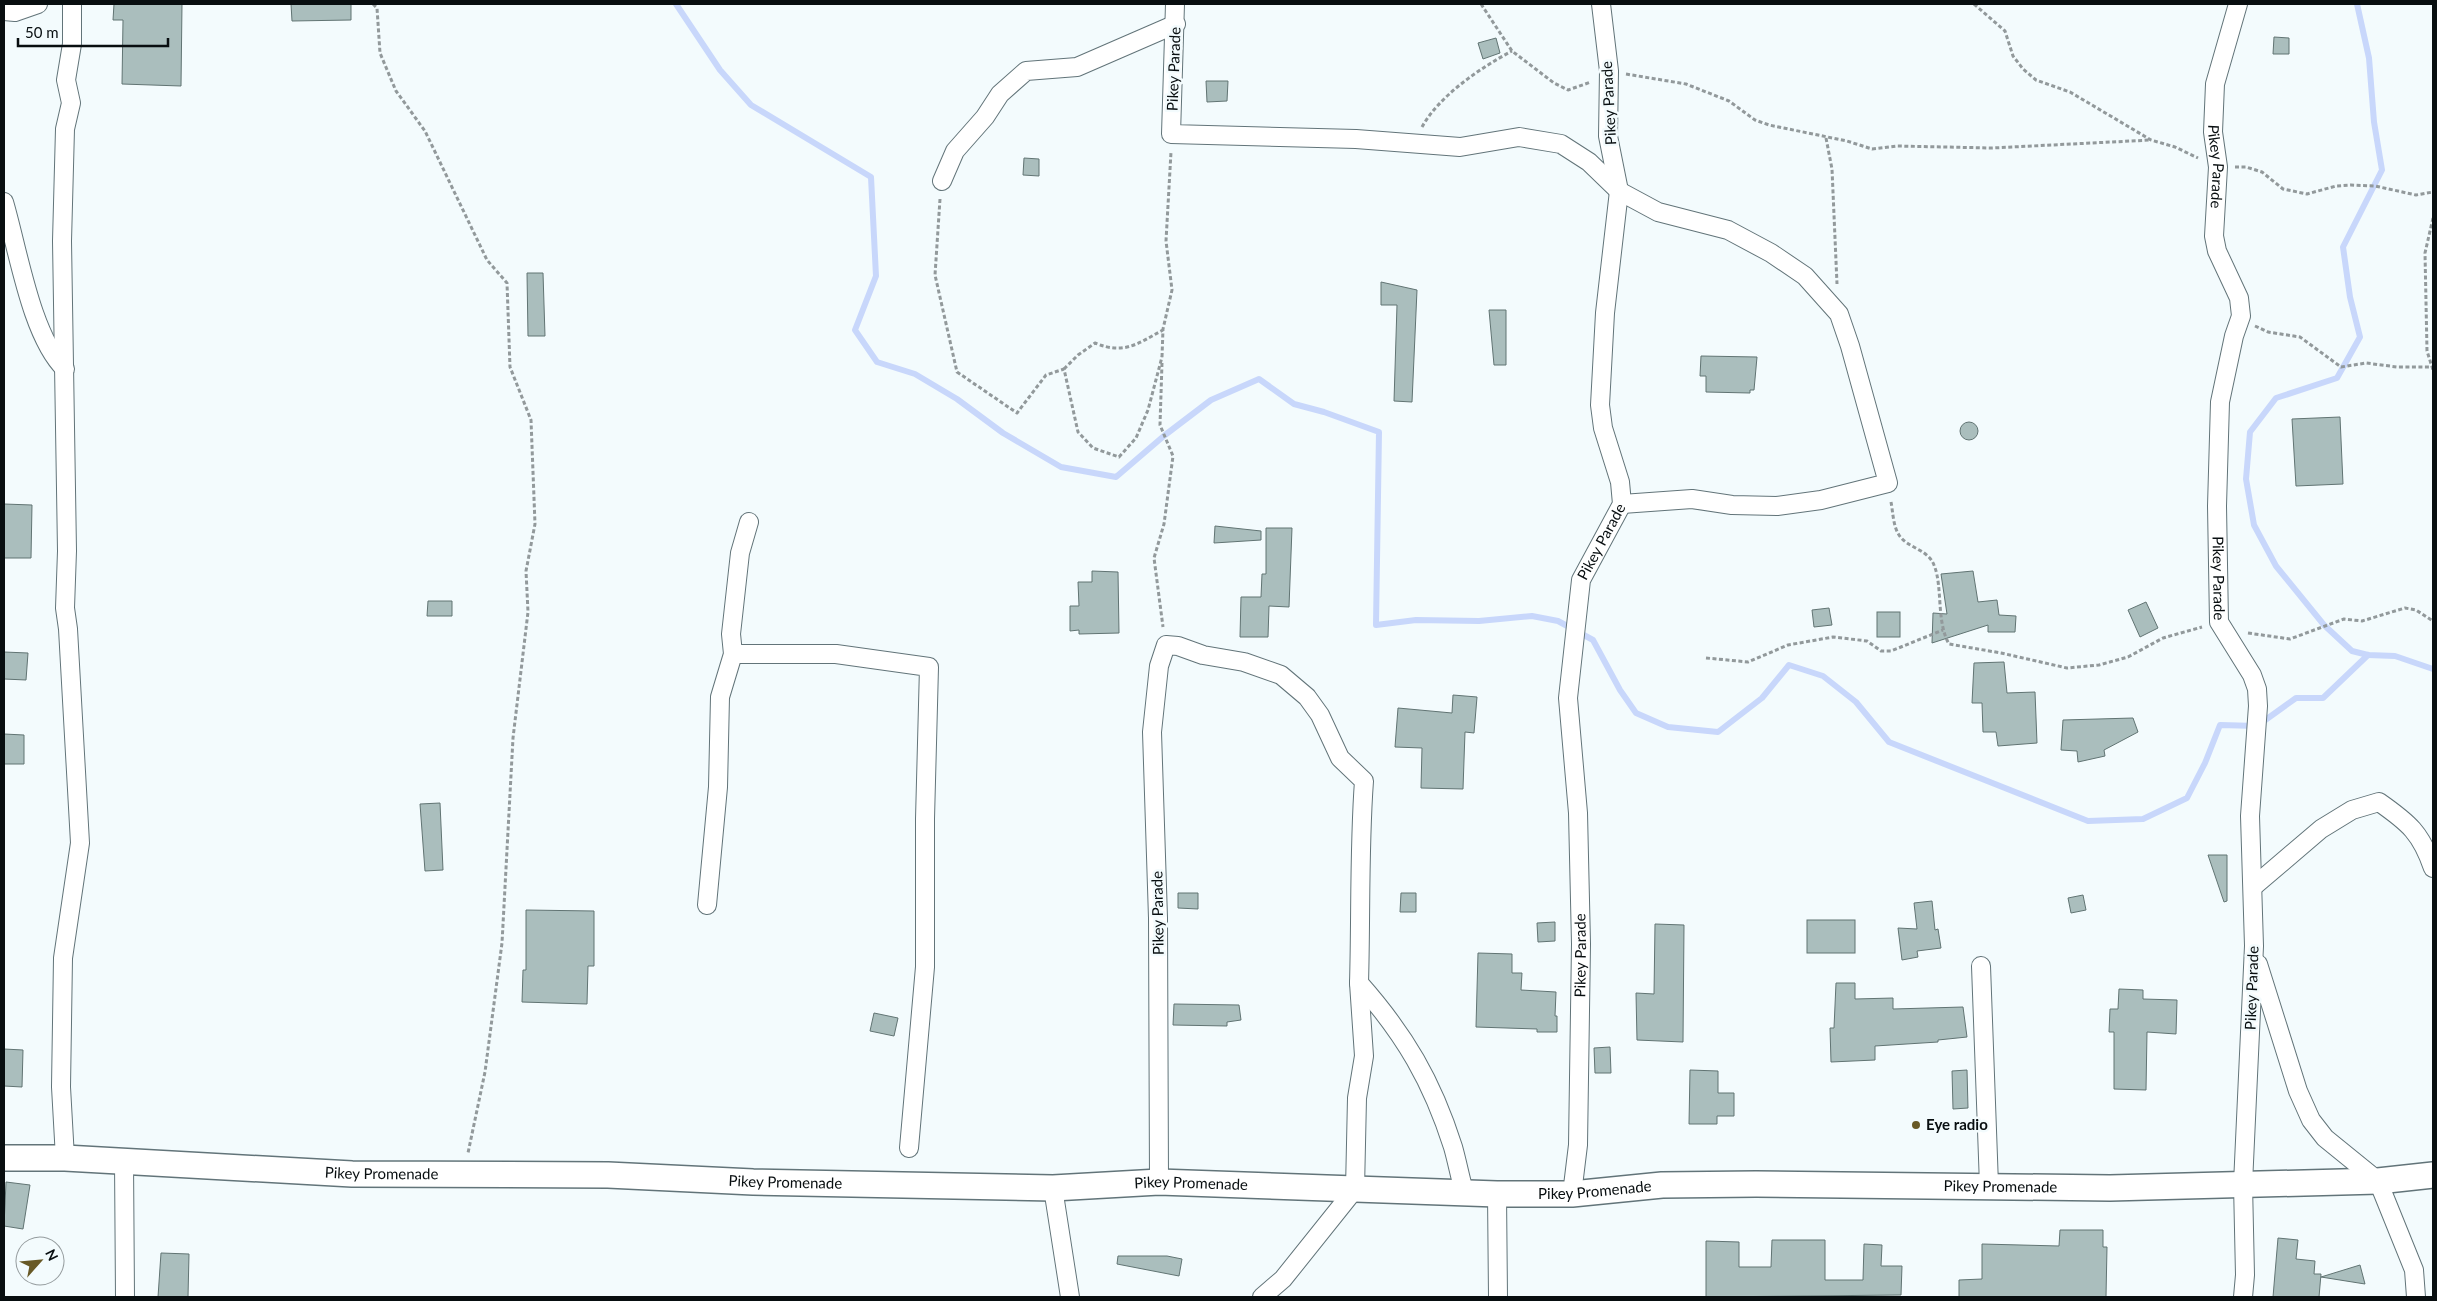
<svg xmlns="http://www.w3.org/2000/svg" width="2437" height="1301" viewBox="0 0 2437 1301" font-family="Lato,sans-serif">
  <style>
    .lines { fill: none; stroke-linecap: round; stroke-linejoin: round }
    .stream { stroke: #c8d7fb; stroke-width: 6 }
    .building { fill: #aabebd; stroke: #617473 }
    .street-casing { stroke: #627479; stroke-width: 20 }
    .secondary-casing { stroke: #627479; stroke-width: 28 }
    .path { stroke: #92999b; stroke-width: 3; stroke-dasharray: 4 2.5; stroke-linecap: butt }
    .street { stroke: #fff; stroke-width: 18 }
    .secondary { stroke: #fff; stroke-width: 25 }
    .poi-dot { fill: #685926; stroke: #f3fbfd; stroke-width: 2 }
    .labels { text-anchor: middle; stroke-width: 5; stroke-linejoin: round; paint-order: stroke }
    .street-label { font-size: 15px; fill: #080e10; stroke: #f3fbfd }
    .poi-label { font-size: 15px; font-weight: bold; fill: #080e10; stroke: #f3fbfd; text-anchor: start }
  </style>
  <rect width="100%" height="100%" fill="#f3fbfd"/>
  <g class="lines">
    <g class="stream">
      <polyline points="676,4 720,70 751,105 871,177 876,276 855,330 877,362 915,374 957,399 1003,433 1061,467 1116,477 1165,435 1211,400 1259,379 1294,404 1324,412 1379,432 1376,625 1416,620 1479,621 1532,616 1558,621 1593,640 1620,690 1636,713 1668,727 1718,732 1762,698 1789,665 1823,676 1856,702 1889,742 2088,821 2143,819 2187,798 2205,763 2220,725 2257,726 2296,698 2323,698 2368,655"/>
      <polyline points="2357,4 2369,58 2374,122 2382,170 2343,247 2350,297 2360,337 2337,378 2276,398 2250,432 2246,479 2254,525 2276,566 2324,625 2352,651 2368,655 2395,656 2433,669"/>
    </g>
  </g>
  <g class="building">
    <polygon points="114,4 182,4 181,86 122,84 123,20 113,20"/>
    <polygon points="291,4 351,4 351,20 292,21"/>
    <polygon points="2274,37 2289,38 2289,54 2273,54"/>
    <polygon points="1496,38 1500,53 1483,59 1478,43"/>
    <polygon points="1206,81 1228,81 1227,101 1207,102"/>
    <polygon points="1024,158 1039,159 1039,176 1023,175"/>
    <polygon points="527,273 543,273 545,336 528,336"/>
    <polygon points="1381,282 1417,290 1412,402 1394,401 1397,305 1381,305"/>
    <polygon points="1489,310 1506,310 1506,365 1494,365"/>
    <polygon points="1701,356 1757,357 1754,390 1750,390 1750,393 1706,392 1706,376 1700,376"/>
    <polygon points="2340,417 2343,484 2296,486 2292,419"/>
    <circle cx="1969" cy="431" r="9"/>
    <polygon points="4,504 32,505 31,558 4,558"/>
    <polygon points="1215,526 1261,531 1261,540 1214,543"/>
    <polygon points="1266,528 1292,528 1289,607 1269,606 1268,637 1240,637 1241,597 1261,597 1262,574 1266,574"/>
    <polygon points="1092,571 1118,572 1119,633 1079,634 1079,630 1070,631 1070,606 1079,606 1078,582 1092,582"/>
    <polygon points="1973,571 1978,602 1997,600 1999,615 2016,616 2015,632 1988,632 1988,625 1932,643 1933,613 1947,614 1941,574"/>
    <polygon points="428,601 452,601 452,616 427,616"/>
    <polygon points="2146,602 2158,628 2140,637 2128,610"/>
    <polygon points="1829,608 1832,625 1814,627 1812,610"/>
    <rect x="1877" y="612" width="23" height="25"/>
    <polygon points="4,652 28,653 26,680 4,679"/>
    <polygon points="2004,662 2007,693 2035,692 2037,743 1998,746 1996,732 1983,732 1982,703 1972,703 1974,663"/>
    <polygon points="1453,695 1477,697 1474,733 1465,732 1463,789 1421,788 1422,748 1395,747 1398,708 1452,713"/>
    <polygon points="2133,718 2138,732 2104,750 2105,756 2078,762 2077,751 2061,750 2063,720"/>
    <polygon points="4,734 24,735 24,764 4,764"/>
    <polygon points="440,803 443,870 425,871 420,804"/>
    <polygon points="2208,855 2227,855 2227,901 2224,902"/>
    <polygon points="1178,893 1198,893 1198,909 1178,908"/>
    <polygon points="1401,893 1416,893 1416,912 1400,912"/>
    <polygon points="2083,895 2086,910 2071,913 2068,898"/>
    <polygon points="1932,901 1935,930 1938,929 1941,948 1917,951 1918,957 1902,960 1898,928 1917,929 1914,903"/>
    <polygon points="526,910 594,911 594,966 588,966 587,1004 522,1002 523,970 526,970"/>
    <rect x="1807" y="920" width="48" height="33"/>
    <polygon points="1555,922 1555,941 1538,942 1537,923"/>
    <polygon points="1655,924 1684,925 1683,1042 1637,1040 1636,993 1654,994"/>
    <polygon points="1478,953 1512,954 1512,973 1522,973 1521,990 1556,992 1555,1016 1557,1016 1557,1032 1537,1032 1537,1029 1476,1027"/>
    <polygon points="1836,983 1855,983 1855,999 1893,998 1893,1009 1963,1007 1967,1037 1938,1040 1938,1042 1875,1046 1875,1060 1831,1062 1830,1028 1834,1028"/>
    <polygon points="2119,989 2143,990 2143,999 2177,1000 2176,1034 2147,1032 2146,1090 2114,1089 2114,1032 2109,1032 2110,1009 2118,1009"/>
    <polygon points="1174,1004 1239,1005 1241,1020 1227,1022 1227,1026 1173,1025"/>
    <polygon points="874,1013 898,1018 894,1036 870,1031"/>
    <polygon points="1610,1047 1611,1073 1595,1073 1594,1048"/>
    <polygon points="4,1049 23,1050 22,1087 4,1086"/>
    <polygon points="1690,1070 1718,1071 1718,1093 1734,1093 1734,1116 1717,1116 1717,1124 1689,1124"/>
    <polygon points="1967,1070 1968,1108 1953,1109 1952,1071"/>
    <polygon points="6,1182 30,1185 23,1229 4,1226"/>
    <polygon points="2060,1230 2103,1230 2103,1247 2107,1247 2106,1297 1959,1297 1959,1280 1982,1279 1982,1244 2059,1246"/>
    <polygon points="2278,1238 2298,1240 2296,1259 2315,1261 2314,1274 2321,1274 2319,1297 2273,1297"/>
    <polygon points="1772,1240 1825,1240 1825,1280 1863,1280 1864,1244 1882,1245 1881,1266 1902,1266 1901,1295 1706,1297 1706,1241 1739,1242 1739,1267 1771,1267"/>
    <polygon points="161,1253 189,1254 188,1297 158,1297"/>
    <polygon points="1118,1256 1167,1256 1182,1259 1179,1276 1117,1264"/>
    <polygon points="2360,1265 2365,1284 2321,1277"/>
  </g>
  <g class="lines">
    <g class="street-casing">
      <g id="street">
        <polyline points="1175,4 1171,134 1356,139 1460,147 1519,137 1561,144 1589,162 1619,191 1658,212 1728,230 1771,253 1805,276 1839,314 1850,346 1888,483 1821,500 1777,506 1732,505 1692,499 1622,504"/>
        <path id="s1" d="M2238,4L2215,84L2213,132L2218,167L2214,236L2217,251L2239,298L2241,316L2234,336L2220,402L2217,506L2219,622L2252,675L2257,689L2258,706L2250,816L2254,946L2243,1184L2245,1275L2243,1297"/>
        <polyline points="4,11 15,12 38,4"/>
        <polyline points="942,181 955,151 985,117 1000,94 1026,71 1077,67 1176,24"/>
        <path d="M4,202C18,249 31,336 65,369"/>
        <polyline points="733,654 836,654 929,667 925,819 925,967 909,1148"/>
        <path d="M2253,887L2321,829L2352,810L2379,802C2409,823 2421,833 2433,868"/>
        <polyline points="707,905 718,787 720,697 733,654 731,634 740,553 749,522"/>
        <polyline points="2258,964 2298,1091 2311,1120 2325,1138 2378,1181 2414,1270 2416,1297"/>
        <polyline points="1981,966 1989,1185"/>
        <polyline points="65,1158 61,1087 63,958 80,843 68,629 65,608 67,551 62,241 65,129 71,103 66,80 72,44 72,4"/>
        <polyline points="124,1161 125,1297"/>
        <path d="M1159,1182L1158,918L1152,732L1159,666L1166,645L1178,646L1203,655L1244,662L1281,675L1307,697L1320,715L1340,758L1364,781C1359,848 1361,916 1359,983C1405,1035 1432,1081 1453,1147C1457,1161 1460,1177 1464,1191"/>
        <polyline points="1053,1188 1070,1297"/>
        <polyline points="1497,1194 1498,1297"/>
        <path id="s2" d="M1572,1194L1578,1145L1581,944L1578,813L1568,698L1581,580L1622,504L1620,482L1603,428L1600,405L1605,313L1619,191L1608,136L1609,71L1601,4"/>
        <polyline points="1262,1297 1283,1279 1355,1189 1357,1098 1364,1056 1359,983"/>
      </g>
    </g>
    <g class="secondary-casing">
      <g id="secondary">
        <path id="s3" d="M4,1158H65L352,1174L608,1175L753,1182L1053,1188L1159,1182L1497,1194H1572L1662,1185L1756,1184L2110,1188L2378,1181L2433,1175"/>
      </g>
    </g>
    <g class="path">
      <polyline points="373,4 377,8 380,53 396,91 425,131 487,260 507,283 510,367 531,420 535,524 526,571 528,612 513,738 502,943 485,1072 468,1153"/>
      <polyline points="1481,4 1512,51 1554,83 1568,90 1591,82"/>
      <polyline points="1974,4 2005,31 2013,56 2023,69 2036,80 2070,92 2151,140 2175,147 2198,158"/>
      <polyline points="1626,74 1686,84 1729,101 1755,120 1769,125 1847,141 1872,149 1897,146 1992,148 2151,140"/>
      <path d="M1422,127C1439,96 1480,68 1512,51"/>
      <polyline points="1826,138 1832,169 1837,284"/>
      <polyline points="2235,167 2246,167 2262,172 2283,189 2307,194 2336,186 2351,185 2375,186 2416,195 2433,192"/>
      <polyline points="940,199 935,275 957,372 1017,413 1046,375 1064,369 1078,432 1093,448 1119,457 1136,438 1148,410 1162,357"/>
      <polyline points="2433,218 2425,253 2427,351 2433,370"/>
      <polyline points="2255,326 2268,332 2300,337 2341,367 2366,363 2397,367 2432,367"/>
      <polyline points="1162,357 1163,329 1172,290 1166,241 1171,152"/>
      <polyline points="1162,363 1160,425 1173,456 1164,524 1154,558 1163,627"/>
      <path d="M1064,369L1078,355L1095,343C1124,355 1137,344 1163,330"/>
      <path d="M1891,502C1893,512 1893,526 1899,535C1907,548 1928,549 1934,565C1943,587 1936,621 1949,644L2001,653L2067,668L2099,665L2128,657L2163,638L2202,627"/>
      <polyline points="2248,633 2290,639 2344,619 2362,621 2405,608 2416,610 2433,621"/>
      <polyline points="1706,658 1748,662 1788,645 1833,637 1867,641 1881,651 1891,651 1943,630"/>
    </g>
    <use href="#street" class="street"/>
    <use href="#secondary" class="secondary"/>
  </g>
  <circle class="poi-dot" cx="1916" cy="1125" r="5"/>
  <g class="labels">
    <g class="street-label">
      <text transform="translate(1174 69) rotate(-88)" y="5">Pikey Parade</text>
      <text transform="translate(1609 103) rotate(-93)" y="5">Pikey Parade</text>
      <text dy="5" stroke="none"><textPath href="#s1" startOffset="166">Pikey Parade</textPath></text>
      <text dy="5" stroke="none"><textPath href="#s2" startOffset="659">Pikey Parade</textPath></text>
      <text dy="5" stroke="none"><textPath href="#s1" startOffset="586">Pikey Parade</textPath></text>
      <text transform="translate(1158 913) rotate(-91)" y="5">Pikey Parade</text>
      <text dy="5" stroke="none"><textPath href="#s2" startOffset="239">Pikey Parade</textPath></text>
      <text transform="translate(2252 988) rotate(-88)" y="5">Pikey Parade</text>
      <text dy="5" stroke="none"><textPath href="#s3" startOffset="378">Pikey Promenade</textPath></text>
      <text dy="5" stroke="none"><textPath href="#s3" startOffset="782">Pikey Promenade</textPath></text>
      <text dy="5" stroke="none"><textPath href="#s3" startOffset="1188">Pikey Promenade</textPath></text>
      <text dy="5" stroke="none"><textPath href="#s3" startOffset="1998">Pikey Promenade</textPath></text>
      <text dy="5" stroke="none"><textPath href="#s3" startOffset="1592">Pikey Promenade</textPath></text>
    </g>
    <g class="poi-label">
      <text x="1926" y="1130">Eye radio</text>
    </g>
  </g>
  <rect width="2437" height="1301" fill="none" stroke="#080e10" stroke-width="10"/>
  <g transform="translate(40 1261) rotate(63)"><circle r="24" fill="#f3fbfd" stroke="#959c9e"/>
  <path d="M0-4L9 19L0 12L-9 19Z" fill="#685926"/>
  <text y="-8" font-size="14" font-weight="bold" text-anchor="middle" fill="#080e10">N</text>
  </g>
  <path d="M18 38v8h150v-8" fill="none" stroke="#080e10" stroke-width="2.5"/>
  <text x="25" y="38" font-size="15" fill="#080e10" stroke="#f3fbfd" stroke-width="4" paint-order="stroke">50 m</text>
</svg>
